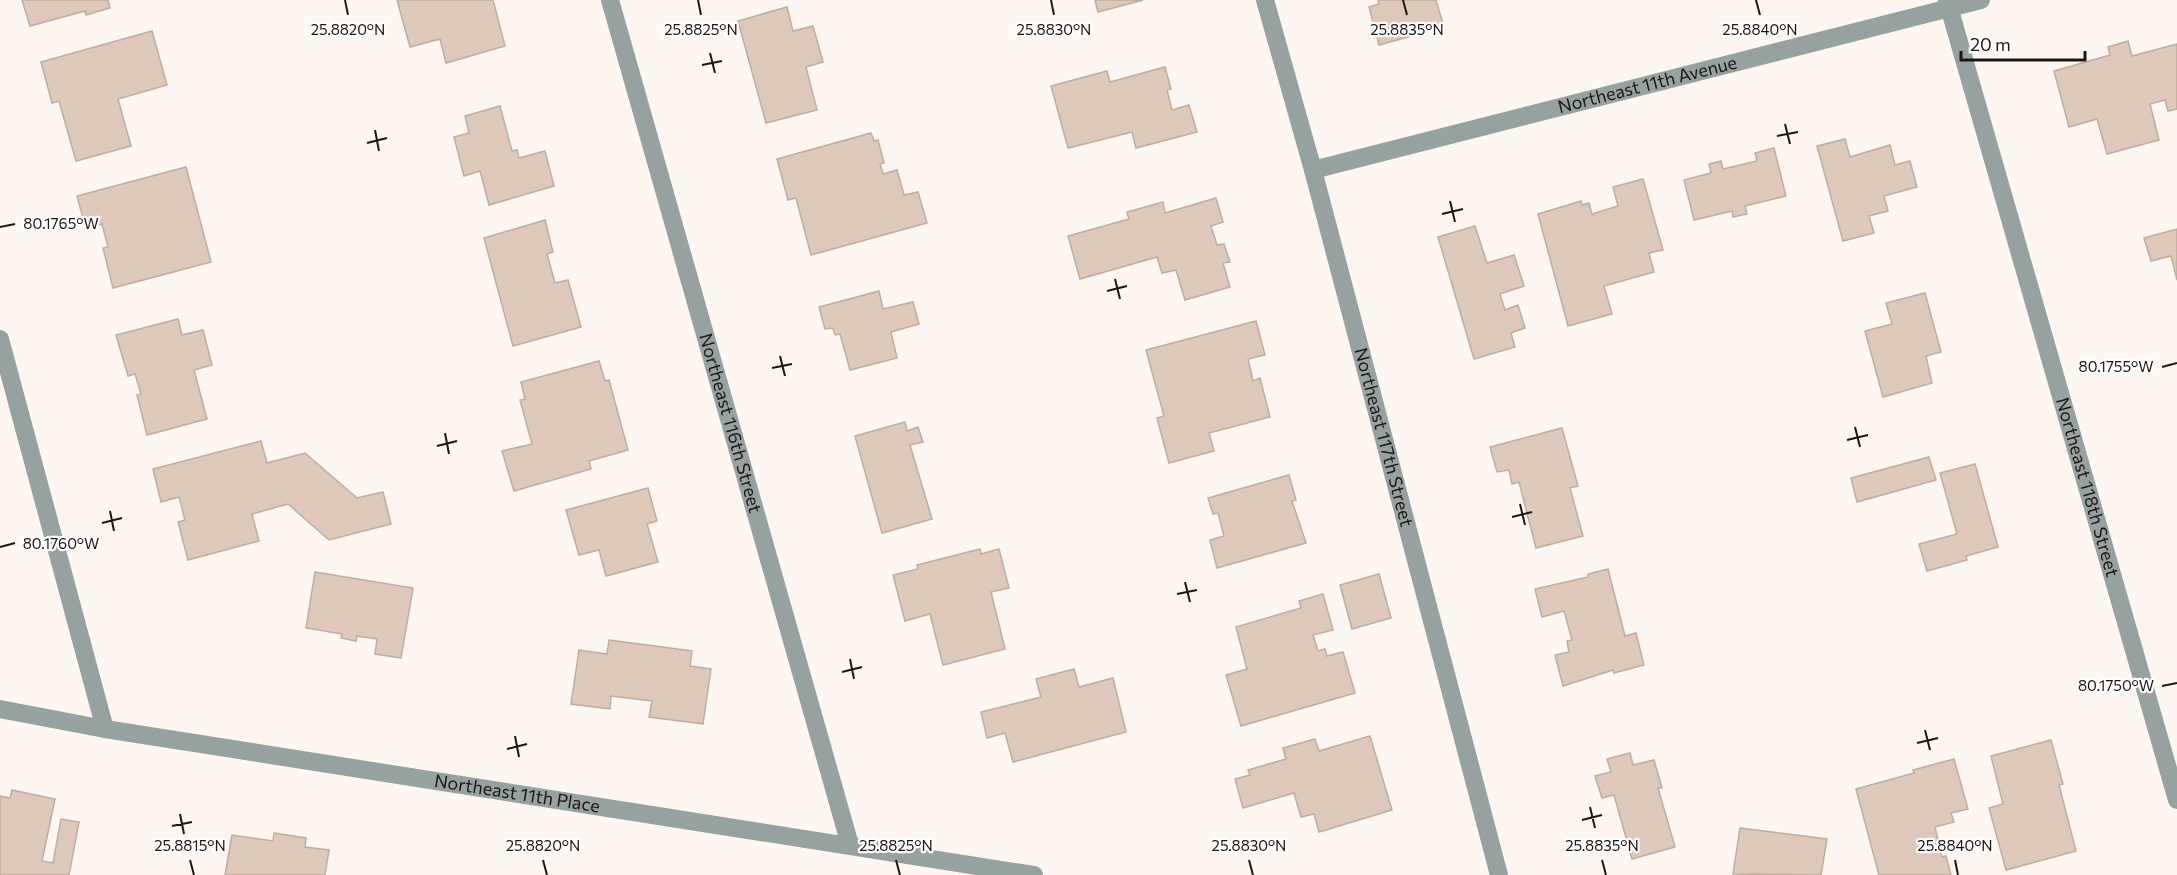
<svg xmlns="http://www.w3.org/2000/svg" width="2177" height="875" viewBox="0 0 2177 875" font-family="Commissioner,sans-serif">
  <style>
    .building { fill: #ddc8b9; stroke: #c0ac9d; stroke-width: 1.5 }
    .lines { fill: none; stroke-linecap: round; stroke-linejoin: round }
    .minor { stroke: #96a29f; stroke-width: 18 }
    .ticks { fill: none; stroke: #1d1611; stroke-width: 2 }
    .labels { text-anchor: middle; stroke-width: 4.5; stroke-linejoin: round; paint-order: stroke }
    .street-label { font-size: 18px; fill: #1d1611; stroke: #fff }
    .ticks-label { font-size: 15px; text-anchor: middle; fill: #1d1611; stroke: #fff; stroke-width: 4.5; stroke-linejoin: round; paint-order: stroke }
  </style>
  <rect width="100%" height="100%" fill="#fef6f0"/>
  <g class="building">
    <polygon points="22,0 108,0 110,8 86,15 85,11 30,26"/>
    <polygon points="397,0 493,0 505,46 446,63 440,39 410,47"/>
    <polygon points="1095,0 1143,0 1098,12"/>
    <polygon points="1378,0 1436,0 1444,27 1379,45 1369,7 1379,4"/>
    <polygon points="787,7 793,31 813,26 823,62 806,67 817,110 766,123 738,21"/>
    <polygon points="152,31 167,85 118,99 131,146 76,161 59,101 52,103 41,62"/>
    <polygon points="2128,41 2132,56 2177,44 2177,109 2168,111 2165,100 2150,104 2159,140 2107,154 2097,119 2069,127 2054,71 2110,55 2108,47"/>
    <polygon points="1165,67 1171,89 1167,90 1172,110 1189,105 1197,132 1136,148 1132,132 1068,148 1051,86 1107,71 1110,82"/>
    <polygon points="500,106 512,151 517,150 519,158 545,151 554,186 489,205 480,171 464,176 454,137 469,133 465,116"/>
    <polygon points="871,133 874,141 878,140 884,163 880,164 883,174 897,170 904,195 918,192 927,223 811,255 796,198 788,200 777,159"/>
    <polygon points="1845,139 1850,157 1890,145 1895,165 1910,161 1917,187 1884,196 1888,211 1869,216 1874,233 1843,241 1817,146"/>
    <polygon points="1774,148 1786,196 1745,206 1747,214 1733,217 1732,211 1694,220 1684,180 1711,173 1709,164 1721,161 1723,169 1757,161 1755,153"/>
    <polygon points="186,167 211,262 113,288 103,248 108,247 102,224 86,229 77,196"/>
    <polygon points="1643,179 1663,250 1649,253 1654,272 1604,286 1612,314 1568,326 1538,214 1581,201 1582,205 1589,203 1592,214 1618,206 1613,187"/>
    <polygon points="1216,198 1223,222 1211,226 1217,245 1224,244 1230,262 1223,263 1230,287 1185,300 1176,270 1162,273 1157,257 1080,279 1068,236 1129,219 1127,212 1163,202 1165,213"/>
    <polygon points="545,220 553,252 547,254 555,283 568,280 581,327 513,346 484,238"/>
    <polygon points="1475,226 1487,263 1514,255 1524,286 1500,294 1505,310 1518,305 1525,328 1511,333 1515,347 1474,359 1438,237"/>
    <polygon points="2177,229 2177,280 2171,256 2151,261 2144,238"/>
    <polygon points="879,291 883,309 913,302 919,324 891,332 897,358 850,370 840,334 835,335 833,328 825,329 819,307"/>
    <polygon points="1925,293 1941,352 1926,356 1932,383 1883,397 1865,331 1892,324 1886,303"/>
    <polygon points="178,319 182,335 203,330 212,365 194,370 207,419 147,435 137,395 141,394 135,374 128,376 116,335"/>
    <polygon points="1256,321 1265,355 1248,359 1253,381 1260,378 1270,417 1209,433 1214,451 1169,463 1157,418 1164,416 1146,350"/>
    <polygon points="599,361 605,381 609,380 628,450 589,461 591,469 514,491 502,451 532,444 520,400 525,399 521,382"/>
    <polygon points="905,422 907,431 918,427 923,442 910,445 932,519 882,533 855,436"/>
    <polygon points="1562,428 1578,486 1570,488 1583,536 1536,548 1519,482 1512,484 1509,470 1497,472 1490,447"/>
    <polygon points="261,441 267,463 305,453 357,498 383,492 391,524 329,540 288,504 252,514 259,541 188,560 178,522 185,520 179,497 161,502 153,469"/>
    <polygon points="1929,457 1936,480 1857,502 1851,478"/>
    <polygon points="1975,464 1998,547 1966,556 1967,560 1927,571 1919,544 1957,534 1940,473"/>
    <polygon points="1289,475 1296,500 1292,501 1306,543 1217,568 1210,540 1224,536 1218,513 1213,514 1208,498"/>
    <polygon points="648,488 657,521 647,524 658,562 606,576 599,550 579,555 566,510"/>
    <polygon points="980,549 981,554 999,549 1009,588 991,592 1005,649 943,665 930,614 905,621 893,575 918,569 917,565"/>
    <polygon points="1608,569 1625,636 1636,633 1644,665 1614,673 1613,670 1563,686 1555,655 1569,652 1567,641 1572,640 1564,611 1542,617 1535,589 1588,577 1588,574"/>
    <polygon points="315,572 413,588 401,658 375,654 377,639 357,636 356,641 341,638 342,634 306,628"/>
    <polygon points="1379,574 1391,618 1352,629 1340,585"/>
    <polygon points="1323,594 1333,630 1313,635 1318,651 1325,649 1327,656 1343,652 1355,693 1241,726 1226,675 1247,669 1236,627 1301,608 1299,601"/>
    <polygon points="609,640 692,651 690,666 711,669 703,724 649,717 652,701 611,696 610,709 571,704 579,650 607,654"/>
    <polygon points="1074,669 1079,687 1113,678 1126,732 1013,762 1005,733 987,738 981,712 1041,697 1036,679"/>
    <polygon points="1370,736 1392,810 1319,832 1314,814 1301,817 1294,793 1243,808 1235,779 1250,775 1248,770 1286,759 1283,748 1315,739 1319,751"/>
    <polygon points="2051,740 2063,784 2059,785 2076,851 2006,870 1989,808 2003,804 1991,756"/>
    <polygon points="1630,753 1633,765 1654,760 1662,788 1658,788 1675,847 1632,859 1614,795 1602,798 1595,776 1611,772 1607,759"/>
    <polygon points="1954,759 1968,809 1951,813 1954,822 1935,827 1942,857 1946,856 1951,875 1879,875 1856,789 1914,773 1913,770"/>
    <polygon points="12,790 55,799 42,861 53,863 61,819 79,822 69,875 0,875 0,796 10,798"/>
    <polygon points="1740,828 1827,839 1821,875 1733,874"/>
    <polygon points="274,833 306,838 305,847 329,850 325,875 225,875 232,835 273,841"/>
  </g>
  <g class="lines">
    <g class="minor">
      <path id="s1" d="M610,0L850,845"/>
      <path id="s2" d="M1265,0L1313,170L1499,875"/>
      <path id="s3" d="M1947,0L2177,800"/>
      <path id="s4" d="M1313,170L1981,0"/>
      <polyline points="0,339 105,729"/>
      <path id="s5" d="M0,709L105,729L1034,875"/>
    </g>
  </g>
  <path class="ticks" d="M345,0L348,15M698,0L701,15M1051,0L1054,15M1403,0L1407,15M1756,0L1760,15M710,53L715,73M702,65L722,61M1785,124L1790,144M375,130L379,151M1777,136L1798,132M367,143L387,138M1450,201L1455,222M1442,214L1463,209M0,227L15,224M1115,279L1120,299M1107,291L1127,286M780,356L785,376M2162,367L2177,363M772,368L792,364M1855,427L1860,447M445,433L449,454M1847,440L1868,435M437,446L457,441M1520,504L1525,525M110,511L114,531M1512,517L1532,512M102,523L122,518M0,547L15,543M1185,582L1190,602M1177,594L1197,590M850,659L854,679M842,672L862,667M2162,686L2177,683M1925,730L1930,750M515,736L519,757M1917,743L1938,738M507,749L527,744M1590,807L1595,828M180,814L184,834M1582,820L1602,815M172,826L192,822M190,860L194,875M543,860L547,875M896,860L900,875M1249,860L1253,875M1602,860L1606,875M1955,860L1958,875"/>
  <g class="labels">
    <g class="street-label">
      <text dy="6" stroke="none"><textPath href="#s4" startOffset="345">Northeast 11th Avenue</textPath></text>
      <text dy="6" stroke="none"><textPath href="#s1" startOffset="440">Northeast 116th Street</textPath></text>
      <text dy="6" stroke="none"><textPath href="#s2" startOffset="453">Northeast 117th Street</textPath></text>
      <text dy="6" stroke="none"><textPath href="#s3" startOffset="507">Northeast 118th Street</textPath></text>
      <text dy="6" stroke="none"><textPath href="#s5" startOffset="524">Northeast 11th Place</textPath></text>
    </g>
  </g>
  <g class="ticks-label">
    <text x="348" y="35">25.8820°N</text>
    <text x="701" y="35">25.8825°N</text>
    <text x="1054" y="35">25.8830°N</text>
    <text x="1407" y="35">25.8835°N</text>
    <text x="1760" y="35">25.8840°N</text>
    <text x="61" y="229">80.1765°W</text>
    <text x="2116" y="372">80.1755°W</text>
    <text x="61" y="549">80.1760°W</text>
    <text x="2116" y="691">80.1750°W</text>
    <text x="190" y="851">25.8815°N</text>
    <text x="543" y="851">25.8820°N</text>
    <text x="896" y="851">25.8825°N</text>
    <text x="1249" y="851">25.8830°N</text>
    <text x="1602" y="851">25.8835°N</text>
    <text x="1955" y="851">25.8840°N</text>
  </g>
  <path d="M1961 51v9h124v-9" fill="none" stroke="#1d1611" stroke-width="3"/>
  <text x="1970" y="51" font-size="18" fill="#1d1611" stroke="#ffffff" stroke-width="4.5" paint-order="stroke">20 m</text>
</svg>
